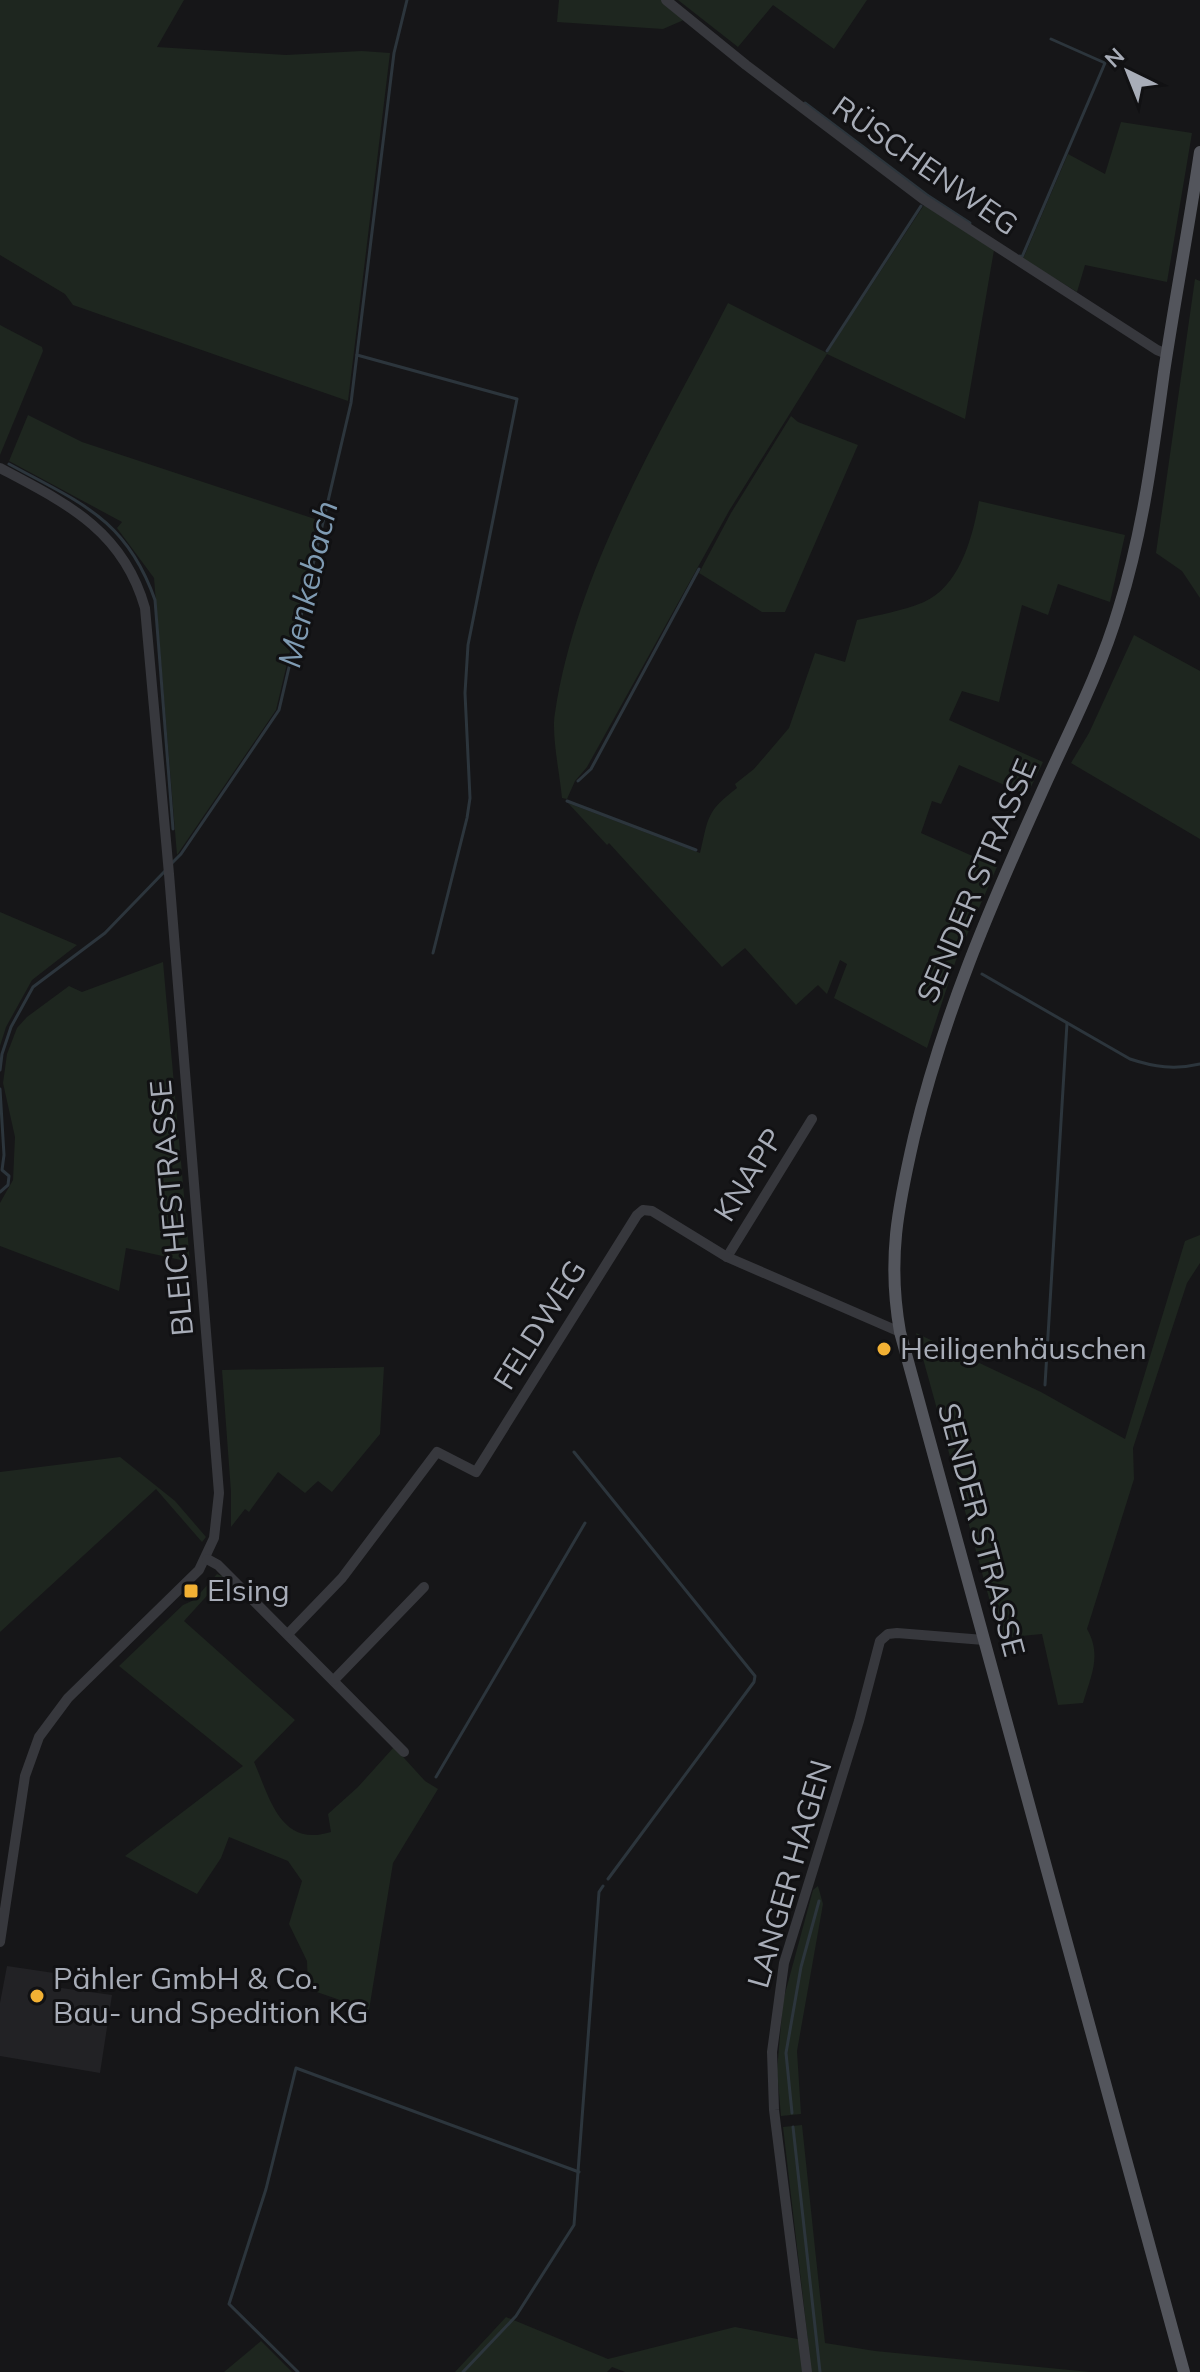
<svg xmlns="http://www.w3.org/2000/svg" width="1200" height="2372" viewBox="0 0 1200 2372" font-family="Mulish,sans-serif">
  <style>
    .built { fill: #222225 }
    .green { fill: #1e261f }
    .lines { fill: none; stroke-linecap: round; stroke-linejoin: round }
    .stream { stroke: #2c353c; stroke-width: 3 }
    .minor { stroke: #37383d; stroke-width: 10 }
    .major { stroke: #53555c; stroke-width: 12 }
    .poi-dot { fill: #f2b134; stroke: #111113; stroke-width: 3 }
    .labels { text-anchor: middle; stroke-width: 6; stroke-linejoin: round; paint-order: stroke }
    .street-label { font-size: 30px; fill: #a8adb8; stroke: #111113 }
    .poi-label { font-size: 30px; fill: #a8adb8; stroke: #111113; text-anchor: start }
    .water-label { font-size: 32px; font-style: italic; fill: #7f9bb3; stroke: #111113 }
  </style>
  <rect width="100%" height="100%" fill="#161618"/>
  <polygon class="built" points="7,1966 54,1973 54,1987 112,1995 100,2073 0,2056 0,2003"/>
  <g class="green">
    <polygon points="0,0 184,0 157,47 286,55 362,51 390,53 348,401 73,305 65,294 0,255"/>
    <polygon points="559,0 662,0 686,19 663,29 557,22"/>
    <polygon points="678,0 867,0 834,49 773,5 738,47"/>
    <polygon points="1121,122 1192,133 1167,282 1085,265 1077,292 1023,259 1068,154 1105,174"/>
    <path d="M924,205L994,250L965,419L827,354L729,511L587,767L575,781L567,799L562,798C560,775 551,734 555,713C577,567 662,432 728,303L827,353Z"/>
    <polygon points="1195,279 1200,281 1200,598 1182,571 1156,553"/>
    <polygon points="0,325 42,347 43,351 0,455"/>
    <polygon points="28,415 82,442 321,521 276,710 177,855 154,578 117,528 122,522 9,461"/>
    <polygon points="791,416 798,422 858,445 785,612 762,612 699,573 731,513"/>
    <path d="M979,501L1125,535L1110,602L1058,584L1048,615L1022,605L999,702L962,691L949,720L1043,762L1027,795L959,765L941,804L932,801L921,833L997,867L956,960L927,1048L834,998L847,964L840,960L827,994L818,985L796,1005L745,948L722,967L609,843L607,845L568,803L700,853C709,816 706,812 737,788L735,784L754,769L789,728L815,653L845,662L857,620C879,615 902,611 924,602C960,586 973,536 979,501Z"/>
    <polygon points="1134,635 1200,671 1200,839 1071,763 1089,733"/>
    <polygon points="0,912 77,945 32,980 6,1027 0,1046"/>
    <polygon points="163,962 190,1262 126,1248 119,1291 0,1246 0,1203 13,1180 15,1137 3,1083 7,1054 17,1028 27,1017 69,986 82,992"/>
    <path d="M1200,1235V1263L1187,1283L1133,1448L1134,1479L1087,1629C1102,1655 1091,1676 1083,1703L1058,1705L1042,1634L1000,1638L916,1333L1041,1392L1125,1439L1185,1241Z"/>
    <polygon points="384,1367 380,1434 332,1492 318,1481 305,1493 278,1472 249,1512 245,1509 231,1527 231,1492 222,1370"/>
    <polygon points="120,1457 175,1501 206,1537 202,1542 156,1489 0,1632 0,1472"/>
    <path d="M217,1574L224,1577L184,1621L295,1720L254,1762C270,1798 280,1848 331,1832L328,1814L358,1787L394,1747L425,1781L438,1789L393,1863L369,2010L308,1989L307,1961L289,1924L302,1881L288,1861L229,1837L221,1858L197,1894L125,1856L243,1766L119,1666L183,1605L194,1600Z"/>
    <polygon points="818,1886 823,1904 797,2051 801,2114 781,2116 777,2071 783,2001 813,1890"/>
    <polygon points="802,2125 825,2343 875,2351 1090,2372 625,2372 612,2367 607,2372 455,2372 506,2317 608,2359 735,2327 808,2341 783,2127"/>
    <polygon points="261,2341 292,2372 224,2372"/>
  </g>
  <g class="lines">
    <g class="stream">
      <polyline points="805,103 927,195 970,223"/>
      <polyline points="1020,256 1022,257 1105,63 1051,39"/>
      <polyline points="827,351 921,206"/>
      <polyline points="357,355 517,399 468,645 465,693 470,798 467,818 433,953"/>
      <path d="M9,464C80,503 126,518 155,600L173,829"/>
      <polyline points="578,781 591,769 699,569"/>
      <polyline points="567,801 696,850"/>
      <polyline points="170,865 181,854 279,710 351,403 394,53 407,0"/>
      <path d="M982,974L1130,1059C1154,1067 1175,1070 1200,1064"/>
      <polyline points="0,1070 2,1054 11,1027 33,987 105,933 165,871"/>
      <polyline points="0,1089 4,1155 2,1170 9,1176 8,1185 0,1192"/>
      <polyline points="1045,1385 1067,1023"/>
      <polyline points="574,1452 755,1676 754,1682 608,1879"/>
      <polyline points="436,1777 585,1523"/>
      <polyline points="792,2113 786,2053 801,1967 819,1901"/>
      <polyline points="793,2127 820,2372"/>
      <polyline points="298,2372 229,2304 266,2189 296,2068 579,2172"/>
      <polyline points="463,2372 516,2316 574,2225 599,1892 603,1886"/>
    </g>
    <g class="minor">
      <polyline points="666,0 746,65 923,199 1157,350 1167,354"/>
      <path d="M0,468C66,503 123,530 145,608L169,874L219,1493L214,1538L199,1570L68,1698L39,1737L25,1776L0,1942"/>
      <polyline points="727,1257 812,1119"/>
      <polyline points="207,1559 218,1565 404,1752"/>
      <polyline points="288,1634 342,1578 437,1452 476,1472 637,1215 643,1210 652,1211 727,1257 900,1332"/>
      <polyline points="334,1680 424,1587"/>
      <polyline points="807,2372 774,2110 772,2052 784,1963 859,1721 880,1641 888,1634 897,1633 984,1640"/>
    </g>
    <path class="major" d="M1184,2372L900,1332C887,1259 898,1207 914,1137C943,1016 989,909 1040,796C1067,735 1100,673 1119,608C1143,532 1153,451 1164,372C1175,299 1189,226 1200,152"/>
  </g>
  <g class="poi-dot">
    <circle cx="884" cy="1349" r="8"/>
    <rect x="183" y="1583" width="16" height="16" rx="4"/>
    <circle cx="37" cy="1996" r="8"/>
  </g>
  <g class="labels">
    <g class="street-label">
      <text transform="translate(925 166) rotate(35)" y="10">RÜSCHENWEG</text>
      <text transform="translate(977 881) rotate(-67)" y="10">SENDER STRASSE</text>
      <text transform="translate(749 1175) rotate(-58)" y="10">KNAPP</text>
      <text transform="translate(172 1208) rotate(-95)" y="10">BLEICHESTRASSE</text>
      <text transform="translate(540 1325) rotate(-58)" y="10">FELDWEG</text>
      <text transform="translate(981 1530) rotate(75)" y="10">SENDER STRASSE</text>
      <text transform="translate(790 1874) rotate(-74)" y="10">LANGER HAGEN</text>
    </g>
    <g class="poi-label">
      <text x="900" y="1359">Heiligenhäuschen</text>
      <text x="207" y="1601">Elsing</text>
      <text x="53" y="1989">Pähler GmbH &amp; Co.<tspan x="53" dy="34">Bau- und Spedition KG</tspan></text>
    </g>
    <g class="water-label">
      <text transform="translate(308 584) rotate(-77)" y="11">Menkebach</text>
    </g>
  </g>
  <g transform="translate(1128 72) rotate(317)" stroke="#111113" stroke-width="6" paint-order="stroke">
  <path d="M0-6L14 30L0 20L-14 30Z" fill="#a8adb8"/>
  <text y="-12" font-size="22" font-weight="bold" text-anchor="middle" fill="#a8adb8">N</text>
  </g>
</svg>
